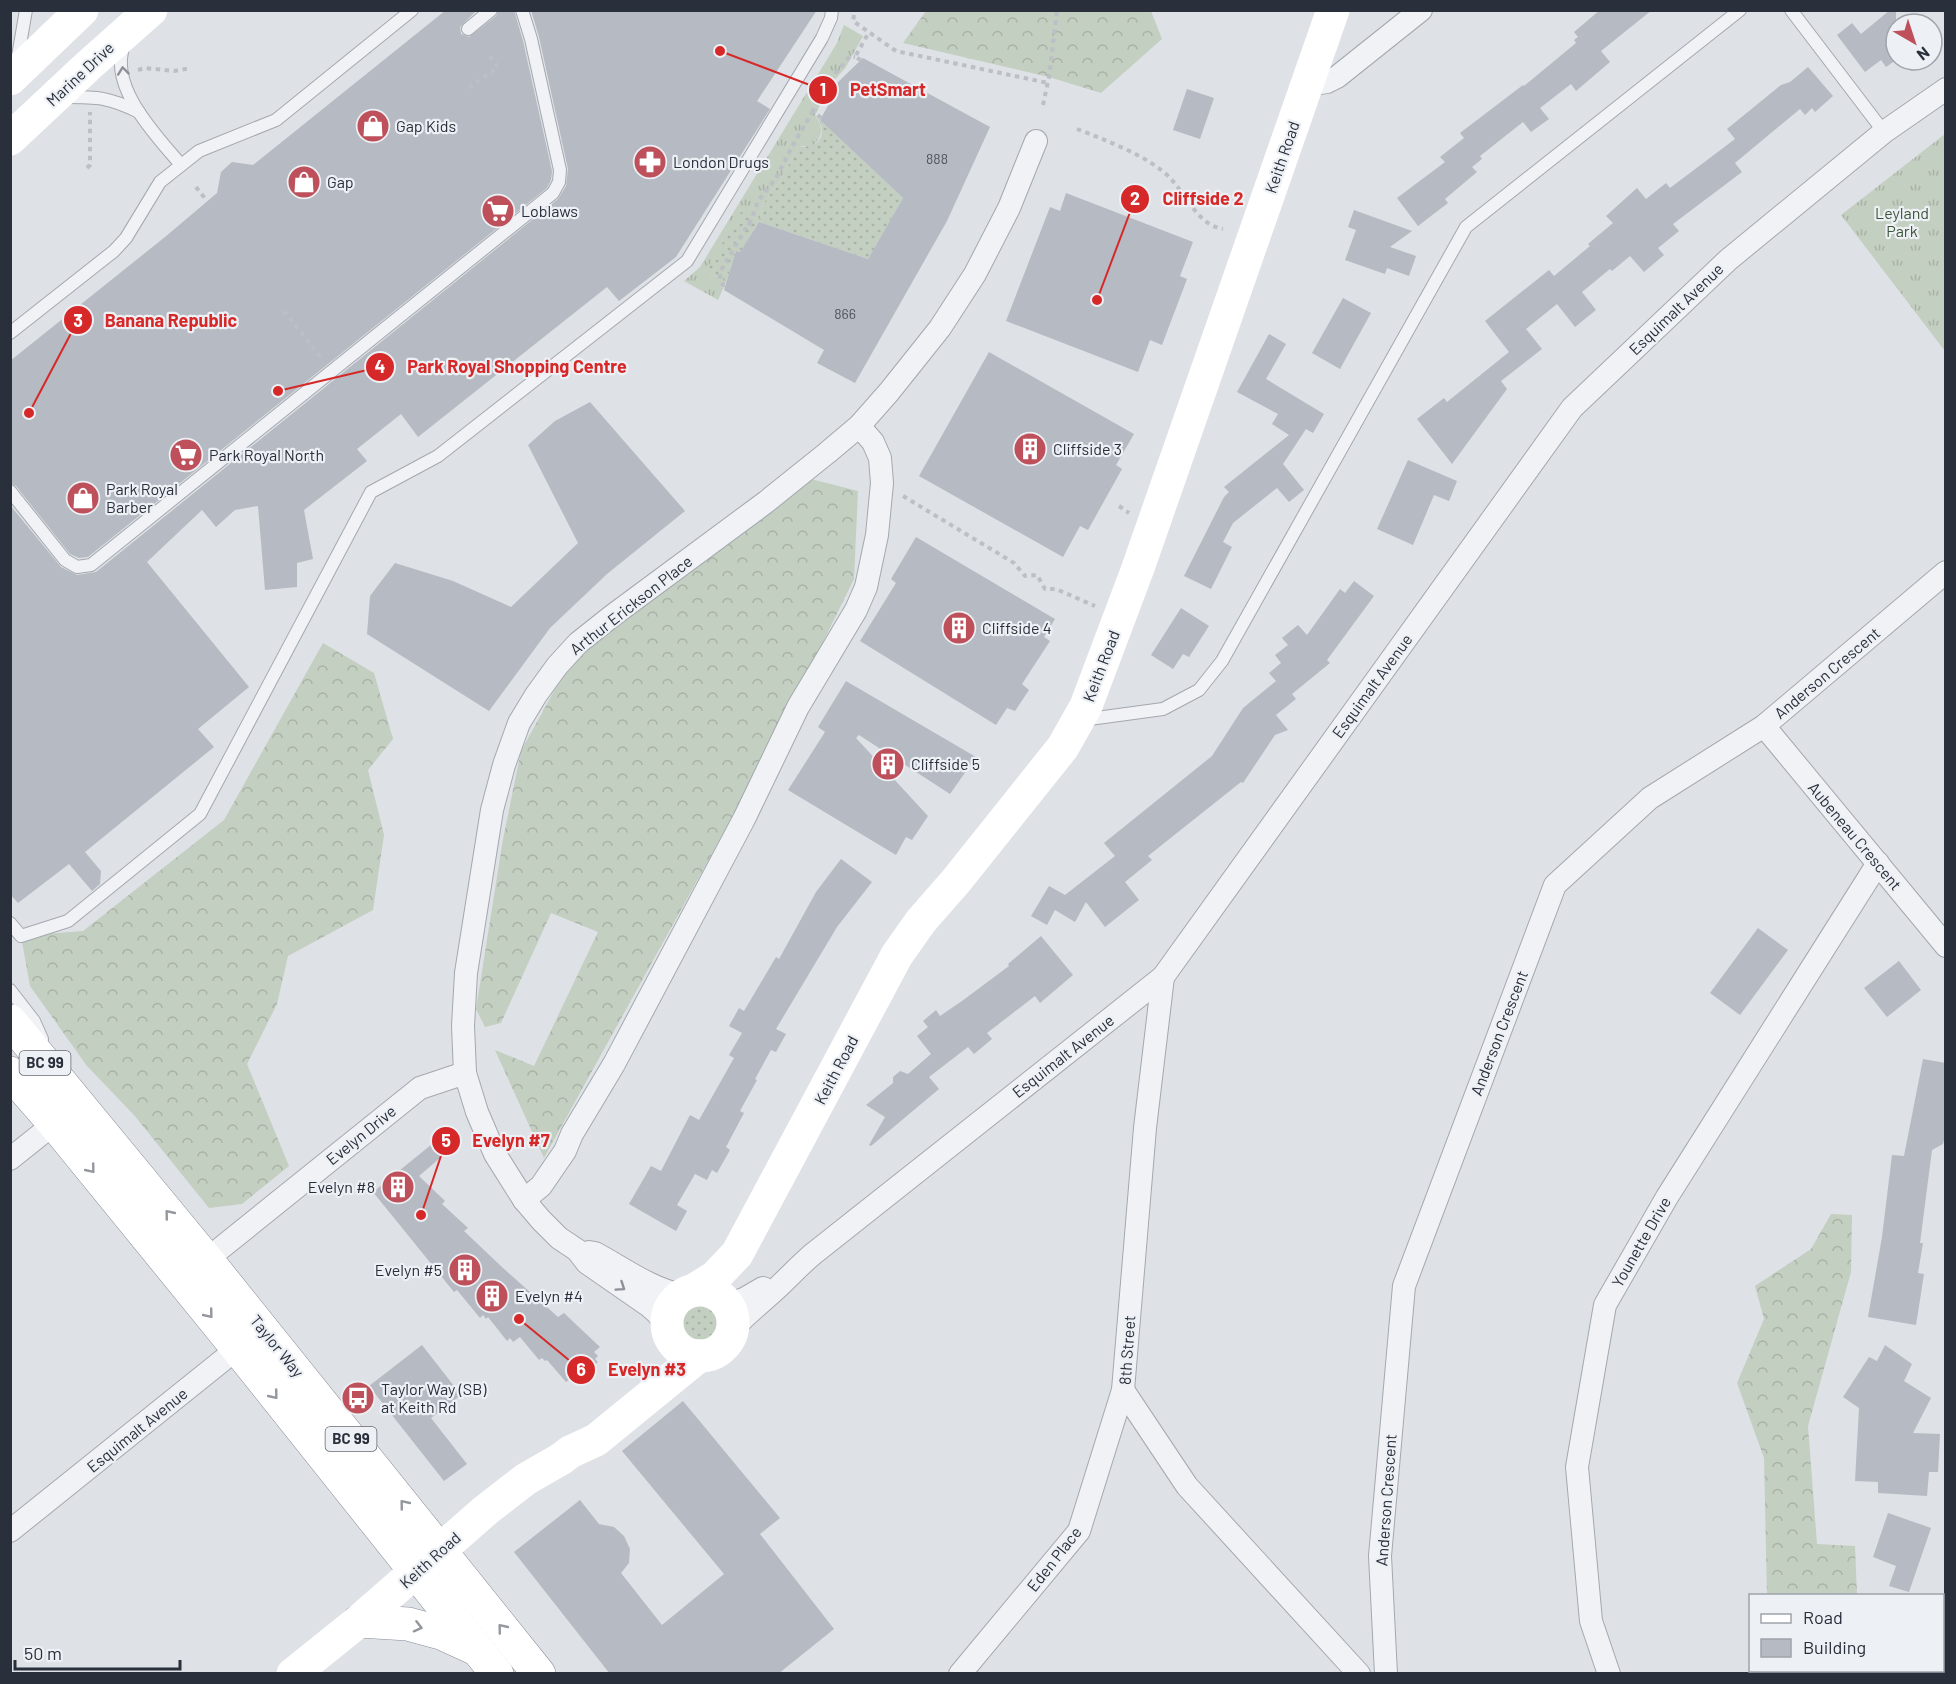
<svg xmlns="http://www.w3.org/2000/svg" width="1956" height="1684" viewBox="0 0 1956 1684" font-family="Barlow,sans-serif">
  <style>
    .grass { fill: url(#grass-tufts) }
    .forest { fill: url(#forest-crowns) }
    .garden { fill: url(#garden-dots) }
    .building { fill: #b6bac2 }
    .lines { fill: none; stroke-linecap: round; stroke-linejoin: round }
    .lane-casing { stroke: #a4a8af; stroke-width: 14 }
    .street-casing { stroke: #a4a8af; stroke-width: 24 }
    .highway-casing { stroke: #878e9b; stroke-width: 34 }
    .path { stroke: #bcbfc5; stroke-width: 4; stroke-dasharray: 4.5 4.5; stroke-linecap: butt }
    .lane { stroke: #f0f2f5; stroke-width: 12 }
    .street { stroke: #f0f2f5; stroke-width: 22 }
    .secondary { stroke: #fff; stroke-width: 33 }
    .highway { stroke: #fff; stroke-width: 33 }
    .oneway { stroke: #8c9098 }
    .oneway2 { stroke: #94979d }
    .labels { text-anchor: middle; stroke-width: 4.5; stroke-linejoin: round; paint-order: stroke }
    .number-label { font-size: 14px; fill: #4c525d }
    .shield { fill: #edf0f4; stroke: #646972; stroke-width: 1.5 }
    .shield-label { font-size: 15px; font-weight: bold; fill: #292f3b }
    .street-label { font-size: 16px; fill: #292f3b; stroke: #edf0f4 }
    .poi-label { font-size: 16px; fill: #292f3b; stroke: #edf0f4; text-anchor: start }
    .park-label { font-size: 16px; fill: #3c5538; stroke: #edf0f4 }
    .leader { fill: none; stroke: #d62828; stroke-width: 2 }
    .callout-dot { fill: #d62828; stroke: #edf0f4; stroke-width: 2 }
    .mark-label { font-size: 18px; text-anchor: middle; font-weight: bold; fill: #fff }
    .callout-label { font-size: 18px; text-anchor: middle; font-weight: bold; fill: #d62828; stroke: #edf0f4; stroke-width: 4.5; stroke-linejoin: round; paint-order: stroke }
  </style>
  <defs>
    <pattern id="grass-tufts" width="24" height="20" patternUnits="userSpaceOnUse" patternTransform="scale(1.5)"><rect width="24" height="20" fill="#c3cfc0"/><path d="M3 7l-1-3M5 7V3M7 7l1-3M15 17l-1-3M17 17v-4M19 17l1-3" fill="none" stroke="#a8b2a6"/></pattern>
    <pattern id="forest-crowns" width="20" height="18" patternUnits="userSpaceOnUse" patternTransform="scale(1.5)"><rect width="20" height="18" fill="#c3cfc0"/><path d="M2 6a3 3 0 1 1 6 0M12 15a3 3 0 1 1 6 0" fill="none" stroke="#a8b2a6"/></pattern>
    <pattern id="garden-dots" width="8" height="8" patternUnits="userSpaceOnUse" patternTransform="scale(1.5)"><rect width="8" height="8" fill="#c3cfc0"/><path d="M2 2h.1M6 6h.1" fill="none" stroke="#a8b2a6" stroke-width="1.8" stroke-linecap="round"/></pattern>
  </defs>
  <rect width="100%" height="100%" fill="#dee1e6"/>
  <g class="grass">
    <path d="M844,25L863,36L846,67L831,84L815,115C823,126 824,137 812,146H799L780,181L763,204L759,222L742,212L705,272L727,280L718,300L684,281L700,267L837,43Z"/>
    <polygon points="1945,134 1945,351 1841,215"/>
  </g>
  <g class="forest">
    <polygon points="926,11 1151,11 1162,39 1101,93 1049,77 903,43"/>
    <polygon points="811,479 858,491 854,579 796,697 724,832 544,1158 495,1050 534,1066 598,932 551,913 501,1023 485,1027 476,1009 503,839 521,751 554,691 580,653"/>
    <polygon points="323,643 374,673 393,739 368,770 384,835 373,910 288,956 277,1004 247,1064 289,1166 242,1204 209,1208 134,1115 87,1066 30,986 21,936 83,931 224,820"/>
    <polygon points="1831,1214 1852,1215 1851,1272 1808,1426 1817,1544 1855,1546 1857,1595 1767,1595 1764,1458 1737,1383 1764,1319 1755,1286 1811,1249"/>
    <polygon points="1935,1670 1936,1673 1775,1674 1774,1671"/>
  </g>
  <g class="garden">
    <path d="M817,117L903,198L868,259L759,222L740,252L736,251L727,280L705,272L742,211L759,222L763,204L780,181L799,146C819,150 828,134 817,117Z"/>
    <path d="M713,1298C722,1305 728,1313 727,1325C722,1370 648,1349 677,1303Z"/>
  </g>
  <g class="building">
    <polygon points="446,10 477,10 460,27 461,34 469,37 496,16 499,10 514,10 523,41 552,171 551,180 547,188 88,557 79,558 70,554 16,486 10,483 10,361 165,237 217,193 221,172 232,162 253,165"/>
    <polygon points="531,10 817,10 757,101 770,109 676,257 619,301 607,287 418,437 401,414 357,449 367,461 304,510 313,559 297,563 297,587 265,590 258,506 235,510 216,527 202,510 147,562 249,687 198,729 214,747 85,852 101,871 100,884 92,891 69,864 18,903 10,894 10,505 61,567 77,575 96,572 558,199 566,186 568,169 539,37"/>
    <polygon points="1600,10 1652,10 1601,51 1610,62 1576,91 1571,84 1540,108 1549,119 1531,132 1523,122 1480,156 1482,159 1472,167 1477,172 1445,199 1448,203 1418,226 1397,198 1445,162 1440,157 1464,138 1460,133 1523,85 1524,86 1576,43 1574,40 1578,37 1574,32"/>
    <polygon points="1890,10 1896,10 1896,60 1886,67 1881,60 1865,72 1837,35 1852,23 1861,34"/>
    <polygon points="863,58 990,127 947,221 855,383 817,363 824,350 724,290 736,251 740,252 759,222 868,259 903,198 820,120 836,91 834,86"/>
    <polygon points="1808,67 1833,96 1815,112 1812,108 1805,115 1800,109 1735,163 1742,172 1673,224 1679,231 1658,248 1664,255 1644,272 1630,256 1612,271 1610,269 1582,292 1596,310 1575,327 1557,304 1526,329 1542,349 1501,381 1507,389 1452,464 1417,419 1444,398 1447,402 1509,352 1485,321 1549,270 1554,276 1590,246 1588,244 1613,223 1606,216 1637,188 1646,199 1666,183 1670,188 1735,139 1727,129 1781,85 1790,82"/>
    <polygon points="1187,89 1214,98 1200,139 1173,130"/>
    <polygon points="1066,193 1193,242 1180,276 1187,279 1162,345 1150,340 1138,372 1006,321 1050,207 1060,211"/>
    <polygon points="1354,210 1412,231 1390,247 1416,256 1409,276 1387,268 1385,274 1345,260 1356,230 1348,227"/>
    <polygon points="1343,298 1371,313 1340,369 1312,353"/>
    <polygon points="1269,334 1286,344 1266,379 1324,414 1313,433 1306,429 1283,464 1304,490 1289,502 1277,488 1233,523 1223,542 1232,547 1211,589 1184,576 1224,497 1229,492 1224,487 1289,435 1272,424 1278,414 1237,392"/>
    <polygon points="989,352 1134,434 1116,465 1122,469 1088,530 1080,526 1063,557 919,476"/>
    <polygon points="590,402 685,511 607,574 550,628 489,711 367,634 370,596 395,563 453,581 511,607 578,543 528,445 555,421"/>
    <polygon points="1408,460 1457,481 1449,501 1434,495 1413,545 1377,529"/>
    <polygon points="916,537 1055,619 1044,637 1050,641 1022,684 1029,690 1015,711 1007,708 996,725 860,641 896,583 891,579"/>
    <polygon points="1354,581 1374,596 1327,660 1330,663 1292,694 1296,699 1276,715 1288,730 1275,735 1243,783 1241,782 1148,856 1152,860 1125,882 1139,900 1105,927 1086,902 1075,922 1055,910 1047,925 1031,916 1049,886 1065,895 1115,856 1104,843 1212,756 1243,708 1276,681 1269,673 1281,663 1275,655 1288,645 1282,638 1298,625 1307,635 1340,589 1345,593"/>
    <polygon points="1181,608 1209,626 1189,657 1183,654 1173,669 1151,655"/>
    <polygon points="846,681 976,757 950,794 859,735 856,738 928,816 912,840 906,837 896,855 788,790 825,732 818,727"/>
    <polygon points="841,859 872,882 837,927 776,1029 786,1034 776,1052 771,1050 755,1079 757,1080 740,1111 744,1113 726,1147 730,1150 717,1173 712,1170 707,1180 695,1174 677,1205 687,1211 676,1231 629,1204 651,1166 661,1171 690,1115 699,1120 734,1058 729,1055 742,1033 729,1026 739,1008 744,1011 776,957 779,959 816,892"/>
    <polygon points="1758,928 1788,950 1740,1015 1710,993"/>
    <polygon points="1041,936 1073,975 1040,1003 1035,996 987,1033 992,1039 974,1054 968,1047 929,1077 939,1089 871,1146 869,1145 885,1117 866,1105 893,1083 893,1077 900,1071 908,1074 931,1054 917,1036 928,1027 923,1021 936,1010 940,1016 962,1001 1009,966 1008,964"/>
    <polygon points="1899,961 1921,990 1887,1017 1864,988"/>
    <polygon points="1923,1059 1946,1063 1946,1133 1943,1144 1932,1150 1920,1243 1923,1243 1918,1273 1924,1274 1916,1325 1868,1317 1882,1237 1892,1155 1904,1156"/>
    <polygon points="437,1140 447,1152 419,1176 445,1201 442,1204 468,1228 464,1231 503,1268 558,1317 564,1313 600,1347 594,1352 598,1356 595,1359 598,1362 572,1383 569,1380 566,1382 547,1360 545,1361 542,1358 539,1360 520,1337 513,1342 510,1338 507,1341 488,1317 486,1319 483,1315 480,1318 457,1290 454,1292 373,1192"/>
    <polygon points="422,1345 461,1395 431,1418 467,1464 444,1481 369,1386"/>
    <polygon points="1885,1345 1912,1364 1904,1381 1931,1398 1913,1433 1940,1434 1938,1472 1929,1472 1927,1496 1878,1493 1878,1482 1855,1481 1859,1408 1843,1397 1869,1357 1877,1361"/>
    <polygon points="683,1401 780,1518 760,1534 834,1629 778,1674 610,1674 514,1552 580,1500 599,1524 614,1527 624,1536 630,1549 629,1563 621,1573 662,1625 724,1574 622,1451"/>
    <polygon points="1888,1513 1931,1528 1909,1592 1889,1586 1896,1566 1873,1557"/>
  </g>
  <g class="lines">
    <g class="lane-casing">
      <g id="lane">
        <polyline points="1791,10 1884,132"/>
        <polyline points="468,29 491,10"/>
        <path d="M124,45C108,87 156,135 181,165"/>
        <polyline points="17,62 26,10"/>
        <path d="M65,97C98,97 108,97 139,112"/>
        <polyline points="10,333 114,251 126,238 160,182 199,151 276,120 412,10"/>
        <polyline points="10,491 65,560 77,567 91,565 553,193 559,182 560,170 531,39 522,10"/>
        <polyline points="1082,720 1163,709 1199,690 1222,661 1466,227 1740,10"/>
        <polyline points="10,923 21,936 68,921 200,814 371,492 438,456 687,261 822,38 831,18 832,10"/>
        <polyline points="10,990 34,1021 42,1039"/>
      </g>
    </g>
    <g class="street-casing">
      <g id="street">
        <polyline points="1307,85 1327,82 1337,77 1421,10"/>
        <polyline points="1764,726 1946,946"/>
        <polyline points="10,1159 65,1115"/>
        <polyline points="524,1200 541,1186 565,1151 572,1134 614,1064 744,819 798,707 856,610 866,587 877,535 882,483 880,458 873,442 859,426"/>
        <path d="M589,1252L595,1253C623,1268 651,1289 682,1295"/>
        <polyline points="196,1268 420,1088 465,1073"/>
        <polyline points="727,1304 744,1299 763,1288"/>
        <polyline points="667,1326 657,1313 649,1306 587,1263 577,1250 559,1238 541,1220 524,1200 495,1154 477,1112 465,1073 463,1026 466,973 492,810 504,765 519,723 536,695 557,666 578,643 612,616 766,502 827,453 859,426 889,392 940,328 975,274 1009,208 1036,141"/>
        <path d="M732,1330C745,1315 760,1304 775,1290C788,1278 800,1265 813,1254L1163,977L1572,408L1728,260L1884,132L1946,89"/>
        <polyline points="1123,1390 1187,1486 1359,1674"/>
        <polyline points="10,1531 248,1340"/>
        <polyline points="960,1674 1079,1531 1123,1390 1145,1128 1163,977"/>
        <polyline points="1386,1674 1380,1556 1404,1286 1555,885 1650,798 1764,726 1946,572"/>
        <polyline points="1609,1674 1591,1621 1577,1467 1605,1305 1667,1197 1878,863"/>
      </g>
    </g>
    <g class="highway-casing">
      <g id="highway">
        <polyline points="10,1021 206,1259 539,1674"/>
        <polyline points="10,1073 54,1123 238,1349 497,1674"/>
        <polyline points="359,1621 408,1624 441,1633 474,1648"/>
      </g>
    </g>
    <g class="path">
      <polyline points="854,15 853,21 896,51 1048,83"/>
      <polyline points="861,60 855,57 869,32"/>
      <polyline points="138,70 145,68 174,71 191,68"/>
      <polyline points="469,88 498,67 490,56"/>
      <polyline points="1043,105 1049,77 1057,10"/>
      <polyline points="821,118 813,111 828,82 850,56 855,57"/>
      <path d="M1077,129C1105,140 1151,157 1171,179C1187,196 1198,225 1223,229"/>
      <polyline points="87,168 90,165 90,112"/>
      <polyline points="196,187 207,201"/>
      <polyline points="748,223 756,227"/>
      <polyline points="725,285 723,285 720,279 720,272 752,218 758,201 776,178 794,143 813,111"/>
      <polyline points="284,311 322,359"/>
      <polyline points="903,496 1014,563 1025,576 1037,575 1045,589 1056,589 1095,606"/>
      <polyline points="1119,506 1129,513"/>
    </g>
    <use href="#lane" class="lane"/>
    <use href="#street" class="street"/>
    <g class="secondary">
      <polyline points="10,79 82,10"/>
      <polyline points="10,139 89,65 151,10"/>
      <polyline points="694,1290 715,1277 737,1254 897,955 921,921 956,881 1063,747 1086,706 1138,568 1333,10"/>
      <circle cx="700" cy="1323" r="33"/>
      <polyline points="293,1674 359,1621 486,1510 526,1479 561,1459 570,1452 596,1440 699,1356"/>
    </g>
    <use href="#highway" class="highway"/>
  </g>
  <defs><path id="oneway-chevron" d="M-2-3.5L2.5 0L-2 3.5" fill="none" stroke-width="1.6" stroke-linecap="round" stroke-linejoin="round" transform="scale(1.5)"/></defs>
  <g class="oneway">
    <use href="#oneway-chevron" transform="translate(123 71) rotate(-96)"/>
    <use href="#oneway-chevron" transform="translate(621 1287) rotate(34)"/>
  </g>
  <g class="oneway2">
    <use href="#oneway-chevron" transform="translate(91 1169) rotate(51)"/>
    <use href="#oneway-chevron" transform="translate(169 1214) rotate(-129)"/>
    <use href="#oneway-chevron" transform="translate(209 1314) rotate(51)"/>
    <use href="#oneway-chevron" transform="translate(274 1395) rotate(51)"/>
    <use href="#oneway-chevron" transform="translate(404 1504) rotate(-129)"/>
    <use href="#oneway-chevron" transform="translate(418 1627) rotate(14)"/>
    <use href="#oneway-chevron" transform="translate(502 1628) rotate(-129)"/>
  </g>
  <defs>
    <g id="shop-disc" transform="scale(1.725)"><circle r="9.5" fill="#be505b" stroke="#edf0f4"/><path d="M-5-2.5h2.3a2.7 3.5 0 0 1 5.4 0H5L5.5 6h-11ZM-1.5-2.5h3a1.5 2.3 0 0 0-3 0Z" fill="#fff"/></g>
    <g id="pharmacy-disc" transform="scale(1.725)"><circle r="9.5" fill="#be505b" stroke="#edf0f4"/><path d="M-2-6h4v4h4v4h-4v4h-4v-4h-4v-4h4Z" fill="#fff"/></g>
    <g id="supermarket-disc" transform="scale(1.725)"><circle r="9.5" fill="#be505b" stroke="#edf0f4"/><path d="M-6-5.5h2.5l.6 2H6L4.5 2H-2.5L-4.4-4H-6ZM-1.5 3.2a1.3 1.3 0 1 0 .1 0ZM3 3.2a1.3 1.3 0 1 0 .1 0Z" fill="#fff"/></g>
    <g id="building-disc" transform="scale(1.725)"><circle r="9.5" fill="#be505b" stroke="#edf0f4"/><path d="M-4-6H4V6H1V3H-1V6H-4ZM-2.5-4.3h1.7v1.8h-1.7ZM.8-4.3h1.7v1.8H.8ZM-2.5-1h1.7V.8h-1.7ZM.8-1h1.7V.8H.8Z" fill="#fff"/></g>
    <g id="bus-disc" transform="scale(1.725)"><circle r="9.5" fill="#be505b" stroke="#edf0f4"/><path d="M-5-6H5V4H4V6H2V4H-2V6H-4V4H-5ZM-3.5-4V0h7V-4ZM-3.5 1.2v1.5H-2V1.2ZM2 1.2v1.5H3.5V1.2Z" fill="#fff"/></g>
  </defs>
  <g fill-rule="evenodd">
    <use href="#shop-disc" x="373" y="126"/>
    <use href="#pharmacy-disc" x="650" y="162"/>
    <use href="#shop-disc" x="304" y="182"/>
    <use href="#supermarket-disc" x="498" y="211"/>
    <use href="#building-disc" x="1030" y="449"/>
    <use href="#supermarket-disc" x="186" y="455"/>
    <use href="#shop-disc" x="83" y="498"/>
    <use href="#building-disc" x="959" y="628"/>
    <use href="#building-disc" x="888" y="764"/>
    <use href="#building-disc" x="398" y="1187"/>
    <use href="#building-disc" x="465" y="1270"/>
    <use href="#building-disc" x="492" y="1296"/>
    <use href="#bus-disc" x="358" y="1398"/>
  </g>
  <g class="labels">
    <g class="number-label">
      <text x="937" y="164">888</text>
      <text x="845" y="319">866</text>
    </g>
    <g class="shield">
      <rect x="19.5" y="1051" width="51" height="24" rx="4.5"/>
      <rect x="325.5" y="1427" width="51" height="24" rx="4.5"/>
    </g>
    <g class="shield-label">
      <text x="45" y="1068">BC 99</text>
      <text x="351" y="1444">BC 99</text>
    </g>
    <g class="street-label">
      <text transform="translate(80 74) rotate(-43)" y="6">Marine Drive</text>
      <text transform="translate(1282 157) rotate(-71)" y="6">Keith Road</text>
      <text transform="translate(1676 309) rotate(-44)" y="6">Esquimalt Avenue</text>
      <text transform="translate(631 605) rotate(-38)" y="6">Arthur Erickson Place</text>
      <text transform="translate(1101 666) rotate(-69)" y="6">Keith Road</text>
      <text transform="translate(1827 673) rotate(-40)" y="6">Anderson Crescent</text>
      <text transform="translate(1372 686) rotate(-54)" y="6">Esquimalt Avenue</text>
      <text transform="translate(1855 836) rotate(50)" y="6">Aubeneau Crescent</text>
      <text transform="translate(1499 1033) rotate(-69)" y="6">Anderson Crescent</text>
      <text transform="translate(1063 1056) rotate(-38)" y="6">Esquimalt Avenue</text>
      <text transform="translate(836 1070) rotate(-62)" y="6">Keith Road</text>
      <text transform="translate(361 1135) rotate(-39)" y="6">Evelyn Drive</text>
      <text transform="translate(1641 1242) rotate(-60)" y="6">Younette Drive</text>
      <text transform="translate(277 1346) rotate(51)" y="6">Taylor Way</text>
      <text transform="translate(1127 1350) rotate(-86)" y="6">8th Street</text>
      <text transform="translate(137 1430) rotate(-39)" y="6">Esquimalt Avenue</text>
      <text transform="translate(1386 1500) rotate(-86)" y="6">Anderson Crescent</text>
      <text transform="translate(1054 1559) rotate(-52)" y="6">Eden Place</text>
      <text transform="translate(430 1560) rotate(-42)" y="6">Keith Road</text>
    </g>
    <g class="poi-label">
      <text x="396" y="132">Gap Kids</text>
      <text x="673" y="168">London Drugs</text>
      <text x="327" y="188">Gap</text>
      <text x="521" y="217">Loblaws</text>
      <text x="1053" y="455">Cliffside 3</text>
      <text x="209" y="461">Park Royal North</text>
      <text x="106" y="495">Park Royal<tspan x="106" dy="18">Barber</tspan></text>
      <text x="982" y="634">Cliffside 4</text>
      <text x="911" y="770">Cliffside 5</text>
      <text x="375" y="1193" text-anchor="end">Evelyn #8</text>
      <text x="442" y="1276" text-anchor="end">Evelyn #5</text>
      <text x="515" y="1302">Evelyn #4</text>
      <text x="381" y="1395">Taylor Way (SB)<tspan x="381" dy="18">at Keith Rd</tspan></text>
    </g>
    <g class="park-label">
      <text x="1902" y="219">Leyland<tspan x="1902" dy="18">Park</tspan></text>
    </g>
  </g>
  <path class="leader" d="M720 51L823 90M1097 300L1135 199M29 413L78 320M278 391L380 367M421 1215L446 1141M519 1319L581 1370"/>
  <g class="callout-dot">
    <circle cx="720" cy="51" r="6"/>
    <circle cx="1097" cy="300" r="6"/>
    <circle cx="29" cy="413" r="6"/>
    <circle cx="278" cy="391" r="6"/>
    <circle cx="421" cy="1215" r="6"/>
    <circle cx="519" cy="1319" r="6"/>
    <circle cx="823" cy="90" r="15"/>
    <circle cx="1135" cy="199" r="15"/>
    <circle cx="78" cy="320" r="15"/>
    <circle cx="380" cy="367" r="15"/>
    <circle cx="446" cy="1141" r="15"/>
    <circle cx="581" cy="1370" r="15"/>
  </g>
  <g class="mark-label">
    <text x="823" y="96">1</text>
    <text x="1135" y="205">2</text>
    <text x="78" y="327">3</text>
    <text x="380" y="373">4</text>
    <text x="446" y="1147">5</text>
    <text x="581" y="1376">6</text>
  </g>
  <g class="callout-label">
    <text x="888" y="96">PetSmart</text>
    <text x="1203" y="205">Cliffside 2</text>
    <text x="171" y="327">Banana Republic</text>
    <text x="517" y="373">Park Royal Shopping Centre</text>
    <text x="511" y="1147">Evelyn #7</text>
    <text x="647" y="1376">Evelyn #3</text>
  </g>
  <rect width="1956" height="1684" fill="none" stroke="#292f3b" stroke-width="24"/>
  <rect x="1749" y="1594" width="195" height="78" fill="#edf0f4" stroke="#9fa3aa" stroke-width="1.5"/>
  <rect x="1761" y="1614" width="30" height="9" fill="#ffffff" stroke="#9fa3aa" stroke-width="1.5"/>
  <text x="1803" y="1624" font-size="18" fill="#292f3b">Road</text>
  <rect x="1761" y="1639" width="30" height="18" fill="#b6bac2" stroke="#9fa3aa" stroke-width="1.5"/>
  <text x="1803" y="1654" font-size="18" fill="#292f3b">Building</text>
  <g transform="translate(1914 42) rotate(141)"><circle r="28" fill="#edf0f4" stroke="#9fa3aa" stroke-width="1.5"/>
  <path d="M0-4.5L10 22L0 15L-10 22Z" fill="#be505b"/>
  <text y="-9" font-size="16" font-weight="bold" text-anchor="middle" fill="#292f3b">N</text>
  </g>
  <path d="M15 1660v9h165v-9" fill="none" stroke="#292f3b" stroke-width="3"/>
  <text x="24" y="1660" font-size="18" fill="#292f3b" stroke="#edf0f4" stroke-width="4.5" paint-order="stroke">50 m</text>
</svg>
